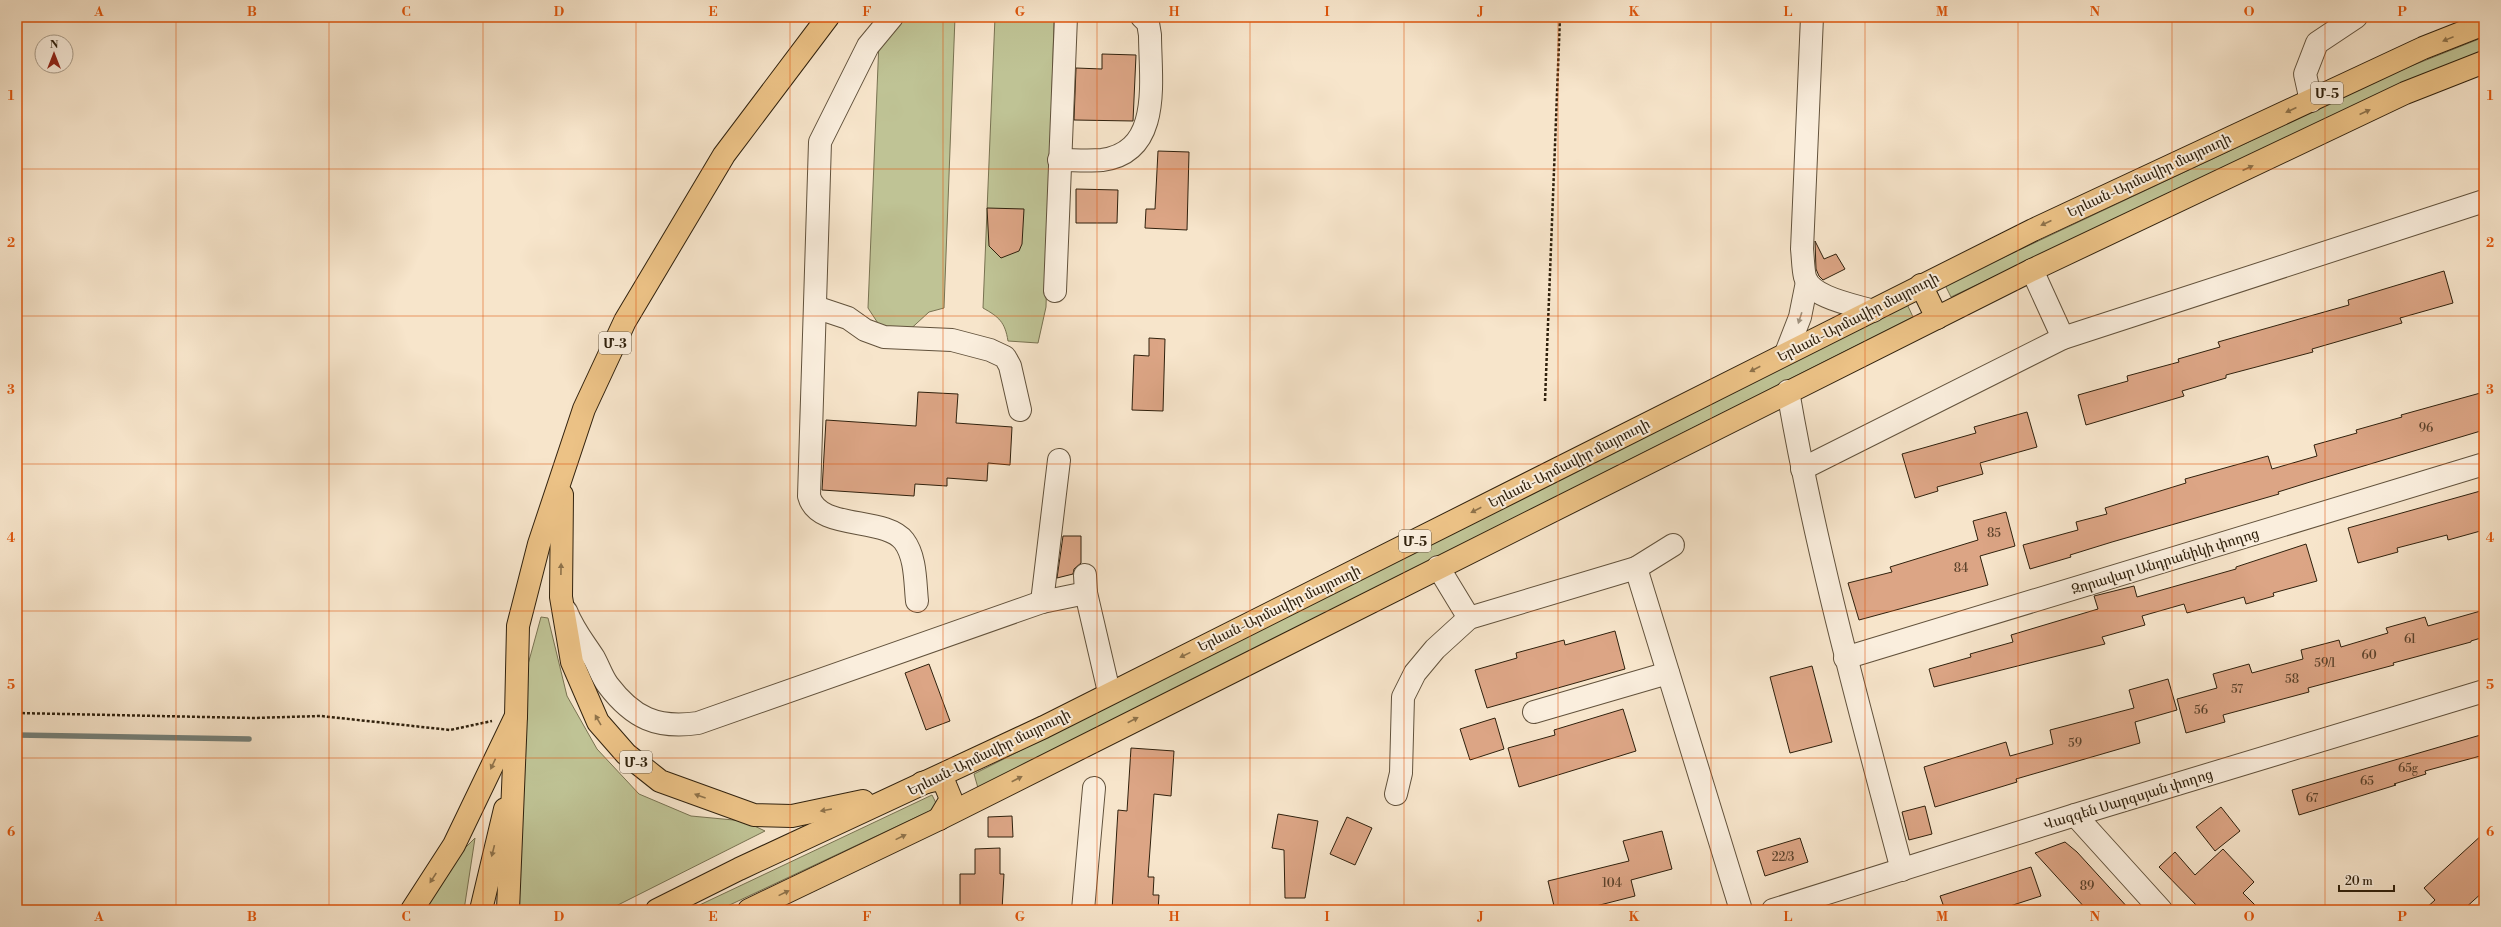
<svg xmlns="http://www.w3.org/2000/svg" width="2501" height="927" viewBox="0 0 2501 927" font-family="'Libre Bodoni','Noto Serif Armenian',serif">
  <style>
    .green { fill: #bfc395; stroke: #787251 }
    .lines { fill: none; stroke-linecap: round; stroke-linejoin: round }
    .stream { stroke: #747f78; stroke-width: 5.5 }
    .building { fill: #dca585; stroke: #30210d }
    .minor-casing { stroke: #62523c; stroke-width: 24 }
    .major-casing { stroke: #30210d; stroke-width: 24 }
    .highway-casing { stroke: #30210d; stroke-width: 24 }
    .path { stroke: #30210d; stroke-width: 2.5; stroke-dasharray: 3 2; stroke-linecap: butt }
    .minor { stroke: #faeedd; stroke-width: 22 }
    .major { stroke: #ecc286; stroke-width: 22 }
    .highway { stroke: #ecc286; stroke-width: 22 }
    .oneway { fill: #8e724a }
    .oneway2 { fill: #9f927f }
    .grid { fill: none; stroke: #df560c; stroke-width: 1; stroke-opacity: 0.55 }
    .labels { text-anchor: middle; stroke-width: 4; stroke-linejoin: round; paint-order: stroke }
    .number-label { font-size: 12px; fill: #5b422b }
    .shield { fill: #faeedd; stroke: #6d5e4b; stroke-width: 1 }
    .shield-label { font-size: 13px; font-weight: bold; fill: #30210d }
    .street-label { font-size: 14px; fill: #30210d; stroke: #faeedd }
    .neatline { fill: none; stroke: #df560c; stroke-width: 1.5 }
    .grid-label { font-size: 13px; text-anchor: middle; font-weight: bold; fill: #df560c }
  </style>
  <rect width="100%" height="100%" fill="#f7e5cb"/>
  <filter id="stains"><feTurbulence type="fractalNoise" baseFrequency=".005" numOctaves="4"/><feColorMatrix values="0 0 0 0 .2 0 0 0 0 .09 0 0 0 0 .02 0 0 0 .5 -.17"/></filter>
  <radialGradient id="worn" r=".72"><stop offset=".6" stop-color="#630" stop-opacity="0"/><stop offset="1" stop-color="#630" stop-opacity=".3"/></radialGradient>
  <g class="green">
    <polygon points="900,17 955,17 944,308 929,312 904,335 885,334 868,308 879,41"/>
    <path d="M995,17L1054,20L1046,307L1038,343L1008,341C1005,322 999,317 983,308Z"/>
    <polygon points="2484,37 2484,50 2404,82 1951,297 1945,285 2401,70"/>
    <polygon points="1907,304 1913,317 978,788 974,774"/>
    <polygon points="541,617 548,618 567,696 597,749 639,794 691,816 744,821 765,831 608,910 514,910 524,679"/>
    <polygon points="932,795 938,807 719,910 689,910"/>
    <polygon points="475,838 464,910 422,910 456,857"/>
  </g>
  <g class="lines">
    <polyline class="stream" points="17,735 249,739"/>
  </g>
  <g class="building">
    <polygon points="1102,54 1136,55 1133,121 1074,120 1076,68 1102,69"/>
    <polygon points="1158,151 1189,152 1187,230 1145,228 1146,209 1155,209"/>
    <polygon points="1076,189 1118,190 1117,223 1076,223"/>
    <polygon points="987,208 1024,209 1022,244 1019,251 1001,258 989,246"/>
    <polygon points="1815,241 1824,259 1836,254 1845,269 1823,280 1819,276 1816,269"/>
    <polygon points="2444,271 2453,303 2400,318 2402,323 2312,349 2313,352 2226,375 2226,378 2182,391 2184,396 2086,425 2078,395 2128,381 2127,376 2179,362 2178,359 2220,347 2218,342 2349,305 2348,300"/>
    <polygon points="1149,338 1165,339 1163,411 1132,410 1134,355 1149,356"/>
    <polygon points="918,392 958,394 956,423 1012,427 1010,465 988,463 987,481 947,478 947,486 915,484 914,496 822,490 826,420 916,426"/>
    <polygon points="2484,392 2484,430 2310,482 2278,492 2279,494 2112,542 2070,555 2071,557 2030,569 2023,545 2078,530 2076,522 2107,514 2105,508 2186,483 2185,479 2268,456 2272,469 2317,456 2314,445 2357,433 2356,430 2402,417 2401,415"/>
    <polygon points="2027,412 2037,447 1980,463 1983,474 1937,487 1938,491 1915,498 1902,454 1976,433 1974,427"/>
    <polygon points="2484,490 2484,530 2448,540 2447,535 2397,548 2398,552 2358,563 2348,528"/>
    <polygon points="2006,512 2015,546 1980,556 1988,585 1859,620 1848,583 1892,572 1890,567 1978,540 1973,521"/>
    <polygon points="1063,536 1081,536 1081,563 1074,569 1073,574 1057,578"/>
    <polygon points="2306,544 2317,581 2273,593 2274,596 2246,604 2244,597 2187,613 2184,604 2142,616 2145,625 2102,637 2105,644 1934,687 1929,669 1971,657 1970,654 2013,642 2011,635 2098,609 2094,596 2134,586 2137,597 2236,569 2236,567"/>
    <polygon points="2484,610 2484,637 2471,641 2471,642 2393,663 2394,665 2308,688 2309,692 2223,715 2225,722 2186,733 2177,699 2217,688 2213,674 2249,664 2252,673 2303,659 2301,650 2339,640 2341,647 2388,633 2386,628 2425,617 2428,626"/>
    <polygon points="1615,631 1625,669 1487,708 1475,670 1517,658 1516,653 1564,640 1565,645"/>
    <polygon points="929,664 950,721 926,730 905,673"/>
    <polygon points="1812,666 1832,742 1790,753 1770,677"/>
    <polygon points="2168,679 2177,710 2135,722 2140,743 2016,779 2017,782 1935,807 1924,767 2006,742 2010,756 2053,744 2050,730 2134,708 2129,690"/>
    <polygon points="1623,709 1636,751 1519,787 1508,748 1555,735 1554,730"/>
    <polygon points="1495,718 1504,749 1470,760 1460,729"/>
    <polygon points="2484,734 2484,755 2425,771 2426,774 2394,784 2396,785 2299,815 2292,790"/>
    <polygon points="1131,748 1174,751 1171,796 1154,794 1148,877 1154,877 1153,895 1159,895 1158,910 1112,910 1118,810 1127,811"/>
    <polygon points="1925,806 1932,834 1909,840 1902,812"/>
    <polygon points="2221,807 2240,831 2215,851 2196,827"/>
    <polygon points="1278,814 1318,821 1305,898 1285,898 1284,850 1272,848"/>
    <polygon points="1012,816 1013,837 988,837 988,817"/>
    <polygon points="1347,817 1372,828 1355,865 1330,854"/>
    <polygon points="1662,831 1672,869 1631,880 1635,896 1596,906 1597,910 1555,910 1548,881 1629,861 1623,841"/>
    <polygon points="2484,833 2484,891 2463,910 2424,910 2435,900 2424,888"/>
    <polygon points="1800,838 1808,862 1765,876 1757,851"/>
    <polygon points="2065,842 2077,852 2130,910 2087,910 2035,853"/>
    <polygon points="1000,848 1000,874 1004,874 1002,910 960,910 960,874 975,874 975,849"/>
    <polygon points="2223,849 2254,882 2243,893 2260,910 2201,910 2159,867 2175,852 2195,875"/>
    <polygon points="2031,867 2041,896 2007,907 2008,910 1945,910 1940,896"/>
  </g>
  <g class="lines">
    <g class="minor-casing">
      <g id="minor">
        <path d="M892,17L868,46L820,142L809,496C818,531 885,516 904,541C916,557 915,582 917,601"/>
        <path d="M1812,17L1802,249C1803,258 1803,269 1805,277C1811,298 1855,305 1873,311"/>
        <polyline points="2311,101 2305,74 2317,43 2356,17"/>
        <path d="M1059,160C1073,160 1088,161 1102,160C1163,152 1150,79 1150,35L1148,23L1142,17"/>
        <polyline points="2032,270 2063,338"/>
        <polyline points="1055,291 1066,17"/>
        <polyline points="815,307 848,318 865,330 884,337 952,340 990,350 1005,357 1010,366 1020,410"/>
        <polyline points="1786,353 1800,317 1807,282"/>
        <path d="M1788,391C1816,553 1860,711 1902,870"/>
        <polyline points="1802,469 2063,338 2484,201"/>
        <polyline points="1438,567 1469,618"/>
        <polyline points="1636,568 1673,545"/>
        <polyline points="1085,575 1086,593 1109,692"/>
        <polyline points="1042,602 1059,460"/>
        <path d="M566,611C574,631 583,641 594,658C599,667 602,677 608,685C633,718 657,729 698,723L1042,602L1086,593"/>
        <polyline points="1845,658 2484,464"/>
        <polyline points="1534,712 1668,673"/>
        <polyline points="1396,794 1401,773 1403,697 1415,673 1435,649 1469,618 1636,568 1741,910"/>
        <polyline points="2075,815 2161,910"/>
        <polyline points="1083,910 1094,788"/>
        <polyline points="1773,910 2075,815 2484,691"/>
      </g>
    </g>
    <g class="major-casing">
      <g id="major">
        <polyline points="481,910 505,809"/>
        <polyline points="508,910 516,716"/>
      </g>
    </g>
    <g class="highway-casing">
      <g id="highway">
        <polyline points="1921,285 1937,318"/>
        <polyline points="562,495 561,597 572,662 598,722 626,754 660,781 754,815 792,816 863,801"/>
        <polyline points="922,783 939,779 944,782 951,799 939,819"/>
        <polyline points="412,910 454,845 516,716 518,626 539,544 584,409 625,321 724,155 828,17"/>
        <polyline points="657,910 739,869 1044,727 2033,230 2423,48 2484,24"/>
        <polyline points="749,910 939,819 2032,270 2405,93 2484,62"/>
      </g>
    </g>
    <g class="path">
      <polyline points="1545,401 1560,17"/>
      <polyline points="17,713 253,718 321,716 450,730 492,721"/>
    </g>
    <use href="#minor" class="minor"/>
    <use href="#major" class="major"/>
    <use href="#highway" class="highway"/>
  </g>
  <defs><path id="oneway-solid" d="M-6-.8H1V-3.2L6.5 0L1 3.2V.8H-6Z"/></defs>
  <g class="oneway">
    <use href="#oneway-solid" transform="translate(2448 39) rotate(158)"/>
    <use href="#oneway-solid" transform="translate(2291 110) rotate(155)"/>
    <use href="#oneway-solid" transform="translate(2365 112) rotate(-25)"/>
    <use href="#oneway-solid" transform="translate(2248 168) rotate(-25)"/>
    <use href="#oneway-solid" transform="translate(2046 223) rotate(155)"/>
    <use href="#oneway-solid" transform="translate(1755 369) rotate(153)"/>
    <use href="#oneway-solid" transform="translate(1476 510) rotate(153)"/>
    <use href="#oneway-solid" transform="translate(561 569) rotate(-89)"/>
    <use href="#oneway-solid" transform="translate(1185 655) rotate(154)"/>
    <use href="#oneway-solid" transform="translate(598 720) rotate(-120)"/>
    <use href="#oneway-solid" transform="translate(1133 720) rotate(-27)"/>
    <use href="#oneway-solid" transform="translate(493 764) rotate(115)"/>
    <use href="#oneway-solid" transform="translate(1017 779) rotate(-27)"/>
    <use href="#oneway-solid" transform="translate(700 796) rotate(-160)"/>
    <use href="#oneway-solid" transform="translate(826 810) rotate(170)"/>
    <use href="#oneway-solid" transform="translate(901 837) rotate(-26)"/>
    <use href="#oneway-solid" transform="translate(493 851) rotate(104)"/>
    <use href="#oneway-solid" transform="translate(433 878) rotate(123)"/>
    <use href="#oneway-solid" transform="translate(784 893) rotate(-26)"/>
  </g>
  <use class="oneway2" href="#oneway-solid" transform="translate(1800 318) rotate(108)"/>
  <path class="grid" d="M176,17V910M329,17V910M483,17V910M636,17V910M790,17V910M943,17V910M1097,17V910M1250,17V910M1404,17V910M1558,17V910M1711,17V910M1865,17V910M2018,17V910M2172,17V910M2325,17V910M17,169H2484M17,316H2484M17,464H2484M17,611H2484M17,758H2484"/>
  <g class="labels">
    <g class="number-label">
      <text x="2426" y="432">96</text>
      <text x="1994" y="537">85</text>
      <text x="1961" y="572">84</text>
      <text x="2410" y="643">61</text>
      <text x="2369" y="659">60</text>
      <text x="2325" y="667">59/1</text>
      <text x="2292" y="683">58</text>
      <text x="2237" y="693">57</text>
      <text x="2201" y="714">56</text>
      <text x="2075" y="747">59</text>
      <text x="2408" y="772">65g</text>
      <text x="2367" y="785">65</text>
      <text x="2312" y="802">67</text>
      <text x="1783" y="861">22/3</text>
      <text x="1612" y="887">104</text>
      <text x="2087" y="890">89</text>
    </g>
    <g class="shield">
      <rect x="2311" y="82" width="32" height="22" rx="3"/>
      <rect x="599" y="332" width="32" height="22" rx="3"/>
      <rect x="1399" y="530" width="32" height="22" rx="3"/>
      <rect x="620" y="751" width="32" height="22" rx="3"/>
    </g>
    <g class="shield-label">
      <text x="2327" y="98">Մ-5</text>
      <text x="615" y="348">Մ-3</text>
      <text x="1415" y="546">Մ-5</text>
      <text x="636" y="767">Մ-3</text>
    </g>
    <g class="street-label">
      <text transform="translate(2149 175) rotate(-25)" y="5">Երևան-Արմավիր մայրուղի</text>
      <text transform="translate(1858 317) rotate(-27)" y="5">Երևան-Արմավիր մայրուղի</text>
      <text transform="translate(1569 463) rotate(-27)" y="5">Երևան-Արմավիր մայրուղի</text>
      <text transform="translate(2165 561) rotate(-17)" y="5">Զորավար Անդրանիկի փողոց</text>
      <text transform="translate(1279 608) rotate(-26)" y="5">Երևան-Արմավիր մայրուղի</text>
      <text transform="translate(989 752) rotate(-26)" y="5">Երևան-Արմավիր մայրուղի</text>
      <text transform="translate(2128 799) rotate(-17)" y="5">Վազգեն Սարգսյան փողոց</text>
    </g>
  </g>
  <rect width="2501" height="927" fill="none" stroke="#f7e5cb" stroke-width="44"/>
  <g transform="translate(54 54)"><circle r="19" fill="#faeedd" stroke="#a99c8a"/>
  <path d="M0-3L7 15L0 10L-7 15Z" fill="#8f2418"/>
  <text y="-6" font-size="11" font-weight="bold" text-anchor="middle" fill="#30210d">N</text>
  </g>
  <path d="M2339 885v6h55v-6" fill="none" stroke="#30210d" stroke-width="2"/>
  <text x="2345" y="885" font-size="12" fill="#30210d" stroke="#faeedd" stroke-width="3" paint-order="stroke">20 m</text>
  <rect x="22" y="22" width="2457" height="883" class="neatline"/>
  <g class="grid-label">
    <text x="99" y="16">A</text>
    <text x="252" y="16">B</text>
    <text x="406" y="16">C</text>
    <text x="559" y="16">D</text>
    <text x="713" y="16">E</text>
    <text x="867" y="16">F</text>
    <text x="1020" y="16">G</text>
    <text x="1174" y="16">H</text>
    <text x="1327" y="16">I</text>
    <text x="1481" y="16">J</text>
    <text x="1634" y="16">K</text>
    <text x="1788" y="16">L</text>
    <text x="1942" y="16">M</text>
    <text x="2095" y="16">N</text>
    <text x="2249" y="16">O</text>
    <text x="2402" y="16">P</text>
    <text x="11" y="100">1</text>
    <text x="2490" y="100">1</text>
    <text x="11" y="247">2</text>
    <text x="2490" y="247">2</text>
    <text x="11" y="394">3</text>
    <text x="2490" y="394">3</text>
    <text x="11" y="542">4</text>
    <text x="2490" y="542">4</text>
    <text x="11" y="689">5</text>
    <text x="2490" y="689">5</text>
    <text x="11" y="836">6</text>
    <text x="2490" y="836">6</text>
    <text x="99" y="921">A</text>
    <text x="252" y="921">B</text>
    <text x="406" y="921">C</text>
    <text x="559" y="921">D</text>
    <text x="713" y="921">E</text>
    <text x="867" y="921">F</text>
    <text x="1020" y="921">G</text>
    <text x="1174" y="921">H</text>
    <text x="1327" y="921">I</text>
    <text x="1481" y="921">J</text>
    <text x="1634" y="921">K</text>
    <text x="1788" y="921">L</text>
    <text x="1942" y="921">M</text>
    <text x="2095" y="921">N</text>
    <text x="2249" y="921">O</text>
    <text x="2402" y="921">P</text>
  </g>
  <rect width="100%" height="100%" filter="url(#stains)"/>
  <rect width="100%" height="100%" fill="url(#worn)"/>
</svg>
